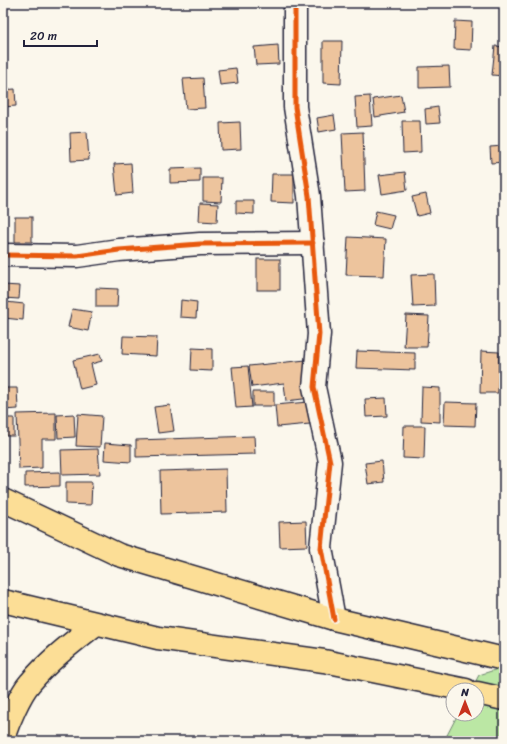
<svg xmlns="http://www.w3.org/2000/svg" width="507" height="744" viewBox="0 0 507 744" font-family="Sriracha,sans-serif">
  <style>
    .green { fill: #bbe7a4; stroke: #6e8470 }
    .building { fill: #edc49d; stroke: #22223b }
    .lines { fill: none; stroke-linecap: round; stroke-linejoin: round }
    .street-casing { stroke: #22223b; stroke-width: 25 }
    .primary-casing { stroke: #22223b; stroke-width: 25 }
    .street { stroke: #fbf7ec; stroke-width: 22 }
    .primary { stroke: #fcde96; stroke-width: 22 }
    .cycleway-casing { stroke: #fbf7ec; stroke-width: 8 }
    .cycleway { stroke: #e8590c; stroke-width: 5 }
  </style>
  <rect width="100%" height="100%" fill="#fbf7ec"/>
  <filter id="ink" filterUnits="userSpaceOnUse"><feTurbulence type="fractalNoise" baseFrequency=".025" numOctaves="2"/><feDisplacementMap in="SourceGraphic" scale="8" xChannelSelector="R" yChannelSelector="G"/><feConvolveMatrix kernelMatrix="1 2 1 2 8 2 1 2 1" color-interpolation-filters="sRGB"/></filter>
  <g filter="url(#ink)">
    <polygon class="green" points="504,667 504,741 444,741 458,714 477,714 477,690 471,690 479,675"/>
    <g class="building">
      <polygon points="455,21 472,22 471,50 454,49"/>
      <polygon points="323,41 342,41 341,84 323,83"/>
      <polygon points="278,45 279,64 256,65 254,47"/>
      <polygon points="495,46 504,47 504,76 492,75"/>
      <polygon points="449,66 450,87 419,88 419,67"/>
      <polygon points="236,68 238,83 220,85 218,70"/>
      <polygon points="203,78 205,108 186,109 183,79"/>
      <polygon points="15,89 16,106 3,107 3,90"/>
      <polygon points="401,95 404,112 375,117 373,99"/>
      <polygon points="370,96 372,126 357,127 355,97"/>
      <polygon points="438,107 440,123 426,124 425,109"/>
      <polygon points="334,115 336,129 319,132 317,118"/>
      <polygon points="402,121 420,121 421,152 403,153"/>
      <polygon points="240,122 241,149 221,150 220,123"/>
      <polygon points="87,132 89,160 71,161 70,133"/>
      <polygon points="363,132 365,191 345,192 342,133"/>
      <polygon points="504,146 504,162 491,163 490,147"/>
      <polygon points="131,163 133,193 117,195 114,164"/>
      <polygon points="200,168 200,182 170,183 170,169"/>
      <polygon points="405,172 407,190 382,194 379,175"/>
      <polygon points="272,174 294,174 294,203 271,202"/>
      <polygon points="203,178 222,178 221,202 203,201"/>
      <polygon points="426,194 430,213 417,216 412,197"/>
      <polygon points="236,201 254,201 254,214 236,213"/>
      <polygon points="200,203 218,204 217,222 199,221"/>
      <polygon points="376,211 394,215 390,229 373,225"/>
      <rect x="15" y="217" width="17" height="25"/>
      <polygon points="348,237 386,239 384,276 346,275"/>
      <rect x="257" y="259" width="23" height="31"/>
      <polygon points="434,274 435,306 413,307 411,275"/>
      <polygon points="3,285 20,286 19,299 3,298"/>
      <polygon points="96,288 118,289 117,307 96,307"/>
      <polygon points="181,300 197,302 196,318 180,317"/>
      <polygon points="6,302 24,304 23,320 4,318"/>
      <polygon points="72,309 92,312 88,331 68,327"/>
      <polygon points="406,315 429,316 427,347 404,347"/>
      <polygon points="123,336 157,337 156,356 122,354"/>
      <polygon points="192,348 212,349 212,371 191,370"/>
      <polygon points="357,351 415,353 415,370 356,368"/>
      <polygon points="481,351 499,352 498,393 480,393"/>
      <polygon points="100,354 102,361 91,364 96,385 80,389 73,360"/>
      <polygon points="306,360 311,398 286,401 284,383 252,387 249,366"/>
      <polygon points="248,366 252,407 236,408 232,367"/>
      <polygon points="422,387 440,388 440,422 421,421"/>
      <polygon points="3,388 17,388 18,409 3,410"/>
      <rect x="253" y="392" width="21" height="14"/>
      <polygon points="386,398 387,416 366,417 365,399"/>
      <polygon points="308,402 310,424 277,427 275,405"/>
      <polygon points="445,402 476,403 475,426 444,425"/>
      <polygon points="170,405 174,431 158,433 154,407"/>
      <polygon points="56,413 56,439 42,439 42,468 19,469 17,414"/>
      <polygon points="74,414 75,437 58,438 57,415"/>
      <polygon points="78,414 102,416 100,447 76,446"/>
      <rect x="3" y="418" width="11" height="18"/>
      <polygon points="404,426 425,426 424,459 403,458"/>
      <polygon points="254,436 255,454 136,457 136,440"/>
      <polygon points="105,443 131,445 131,462 104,460"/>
      <polygon points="98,449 100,474 62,475 61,450"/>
      <polygon points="382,461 384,482 368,484 365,463"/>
      <polygon points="226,469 227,512 161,514 160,471"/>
      <polygon points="60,472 60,486 25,487 25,473"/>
      <polygon points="66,482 92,482 91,505 66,504"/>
      <polygon points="306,521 307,546 280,547 279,522"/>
    </g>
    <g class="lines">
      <g class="street-casing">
        <g id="street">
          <polyline points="295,3 295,107 309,196 319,334 314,387 330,462 321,548 334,619"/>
          <polyline points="3,255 77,256 119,250 200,244 313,243"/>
        </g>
      </g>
      <g class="primary-casing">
        <g id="primary">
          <polyline points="3,500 119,555 334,619 504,659"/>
          <polyline points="3,601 158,638 324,661 466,690"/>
          <polyline points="477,693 504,699"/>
          <path d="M3,738C8,723 20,694 30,683C49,660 73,642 96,624"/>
        </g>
      </g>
      <use href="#street" class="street"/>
      <use href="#primary" class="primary"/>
      <g class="cycleway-casing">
        <g id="cycleway">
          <polyline points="295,3 295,107 309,196 319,334 314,387 330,462 321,548 334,619"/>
          <polyline points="3,255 77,256 119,250 200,244 313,243"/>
        </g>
      </g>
      <use href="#cycleway" class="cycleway"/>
    </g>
  </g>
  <rect width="507" height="744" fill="none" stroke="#fbf7ec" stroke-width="16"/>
  <rect x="8" y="8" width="491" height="728" fill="none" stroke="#22223b" stroke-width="1.5" filter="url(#ink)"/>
  <g transform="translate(465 702)"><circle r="19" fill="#fbf7ec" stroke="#a4a2a5"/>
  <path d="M0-3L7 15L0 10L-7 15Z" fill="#c8321e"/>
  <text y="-6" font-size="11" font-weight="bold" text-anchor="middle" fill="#22223b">N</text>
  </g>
  <path d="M24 40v6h73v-6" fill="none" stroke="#22223b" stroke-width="2"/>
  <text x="30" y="40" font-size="12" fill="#22223b" stroke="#fbf7ec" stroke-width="3" paint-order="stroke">20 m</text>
</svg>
